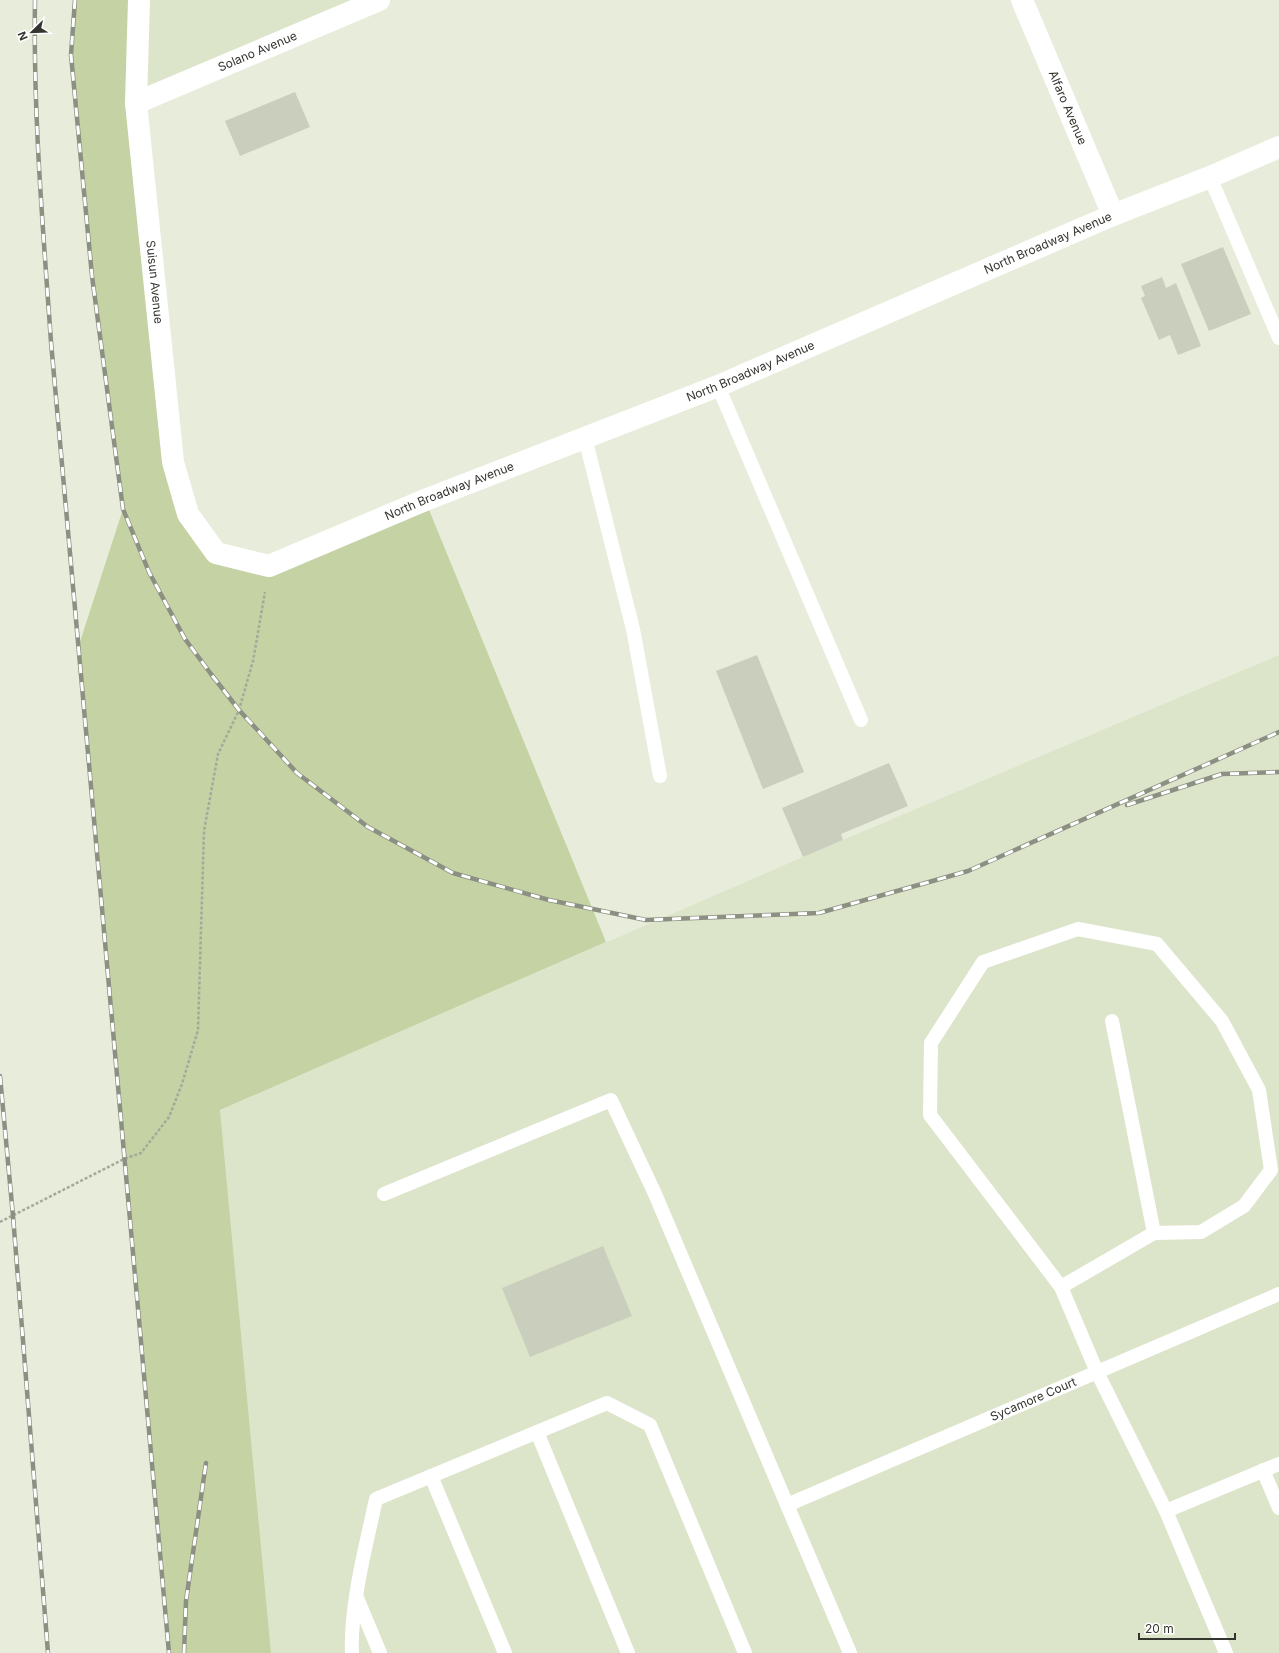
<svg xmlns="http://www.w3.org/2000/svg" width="1279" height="1653" viewBox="0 0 1279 1653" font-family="Inter,sans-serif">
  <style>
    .built { fill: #dce5ca }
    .green { fill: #c4d2a4 }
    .building { fill: #c9cfbc }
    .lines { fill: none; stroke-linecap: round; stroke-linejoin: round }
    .path { stroke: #a5a99b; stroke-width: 2.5; stroke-dasharray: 3 2; stroke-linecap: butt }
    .lane { stroke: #fff; stroke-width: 14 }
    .street { stroke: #fff; stroke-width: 22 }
    .rail-casing { stroke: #8c9083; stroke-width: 4.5 }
    .rail { stroke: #fff; stroke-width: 3; stroke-dasharray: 9; stroke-linecap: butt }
    .labels { text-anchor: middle; stroke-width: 3.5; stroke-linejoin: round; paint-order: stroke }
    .street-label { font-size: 12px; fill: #33352e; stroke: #fff }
  </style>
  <rect width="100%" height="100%" fill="#e7edda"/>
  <g class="built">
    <polygon points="139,0 379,0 136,103"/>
    <polygon points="1279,655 1279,1653 271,1653 220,1110 803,857"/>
  </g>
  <polygon class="green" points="75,0 139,0 173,462 217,553 269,566 425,500 606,942 220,1110 271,1653 169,1653 78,648 123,509 92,276 71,55"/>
  <g class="building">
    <polygon points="295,92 310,127 240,156 225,121"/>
    <polygon points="1223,247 1251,314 1209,331 1181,264"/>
    <polygon points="1162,277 1166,288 1176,283 1201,346 1178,355 1170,335 1159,340 1141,298 1145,296 1141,286"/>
    <polygon points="757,655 804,772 763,789 716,671"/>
    <polygon points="889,763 908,806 841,834 843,840 803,857 782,808"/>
    <polygon points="603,1246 632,1316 530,1357 502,1288"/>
  </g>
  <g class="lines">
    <polyline class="path" points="0,1222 124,1159 141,1153 169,1117 182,1084 198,1030 204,831 218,754 239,710 253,661 265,592"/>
    <g class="lane">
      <polyline points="1210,177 1279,338"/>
      <polyline points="718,386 861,720"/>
      <polyline points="585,438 633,629 660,776"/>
      <polyline points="1112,1021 1154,1233"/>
      <polyline points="384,1194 611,1100 655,1194 850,1653"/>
      <polyline points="1061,1287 1154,1233 1201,1232 1244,1206 1271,1170 1259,1090 1222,1021 1157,944 1078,929 983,962 931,1043 930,1115 1061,1287 1097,1372 1166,1511"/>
      <polyline points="537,1432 628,1653"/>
      <polyline points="1263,1470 1279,1508"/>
      <polyline points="431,1476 505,1653"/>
      <path id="s1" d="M787,1505L1279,1294"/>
      <polyline points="357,1598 380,1653"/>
      <path d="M352,1653C350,1605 366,1546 376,1499L607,1403L650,1425L745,1653"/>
      <polyline points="1226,1653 1166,1511 1279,1464"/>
    </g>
    <g class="street">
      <path id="s2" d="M139,0L136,103L173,462L188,514L216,553L269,566L425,500L718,386L1113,215L1210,177L1279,147"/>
      <path id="s3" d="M1022,0L1113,215"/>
      <path id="s4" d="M136,103L379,0"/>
    </g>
    <g class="rail-casing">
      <g id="rail">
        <path d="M35,0C33,114 43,228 51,342L169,1653"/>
        <polyline points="75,0 71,55 92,276 123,509 149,572 185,639 211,674 239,710 297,773 368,827 453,873 549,900 646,920 819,913 968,871 1279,732"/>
        <polyline points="1127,805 1222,774 1279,772"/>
        <polyline points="0,1076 13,1216 48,1653"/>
        <polyline points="184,1653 186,1601 206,1463"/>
      </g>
    </g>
    <use href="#rail" class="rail"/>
  </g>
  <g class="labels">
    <g class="street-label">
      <text dy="4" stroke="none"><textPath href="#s4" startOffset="132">Solano Avenue</textPath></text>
      <text dy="4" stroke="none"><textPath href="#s3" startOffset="117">Alfaro Avenue</textPath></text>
      <text dy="4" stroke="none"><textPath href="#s2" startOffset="1464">North Broadway Avenue</textPath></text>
      <text dy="4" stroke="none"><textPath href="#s2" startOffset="283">Suisun Avenue</textPath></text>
      <text dy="4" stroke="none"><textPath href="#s2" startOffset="1140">North Broadway Avenue</textPath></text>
      <text dy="4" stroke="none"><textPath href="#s2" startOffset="816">North Broadway Avenue</textPath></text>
      <text dy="4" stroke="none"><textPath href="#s1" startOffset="268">Sycamore Court</textPath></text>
    </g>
  </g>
  <g transform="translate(32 32) rotate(247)" stroke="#ffffff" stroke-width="3" paint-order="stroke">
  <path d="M0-3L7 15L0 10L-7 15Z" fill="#33352e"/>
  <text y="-6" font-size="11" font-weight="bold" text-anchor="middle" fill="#33352e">N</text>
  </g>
  <path d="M1139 1633v6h96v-6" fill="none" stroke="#33352e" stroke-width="2"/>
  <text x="1145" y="1633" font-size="12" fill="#33352e" stroke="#ffffff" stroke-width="3" paint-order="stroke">20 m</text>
</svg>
